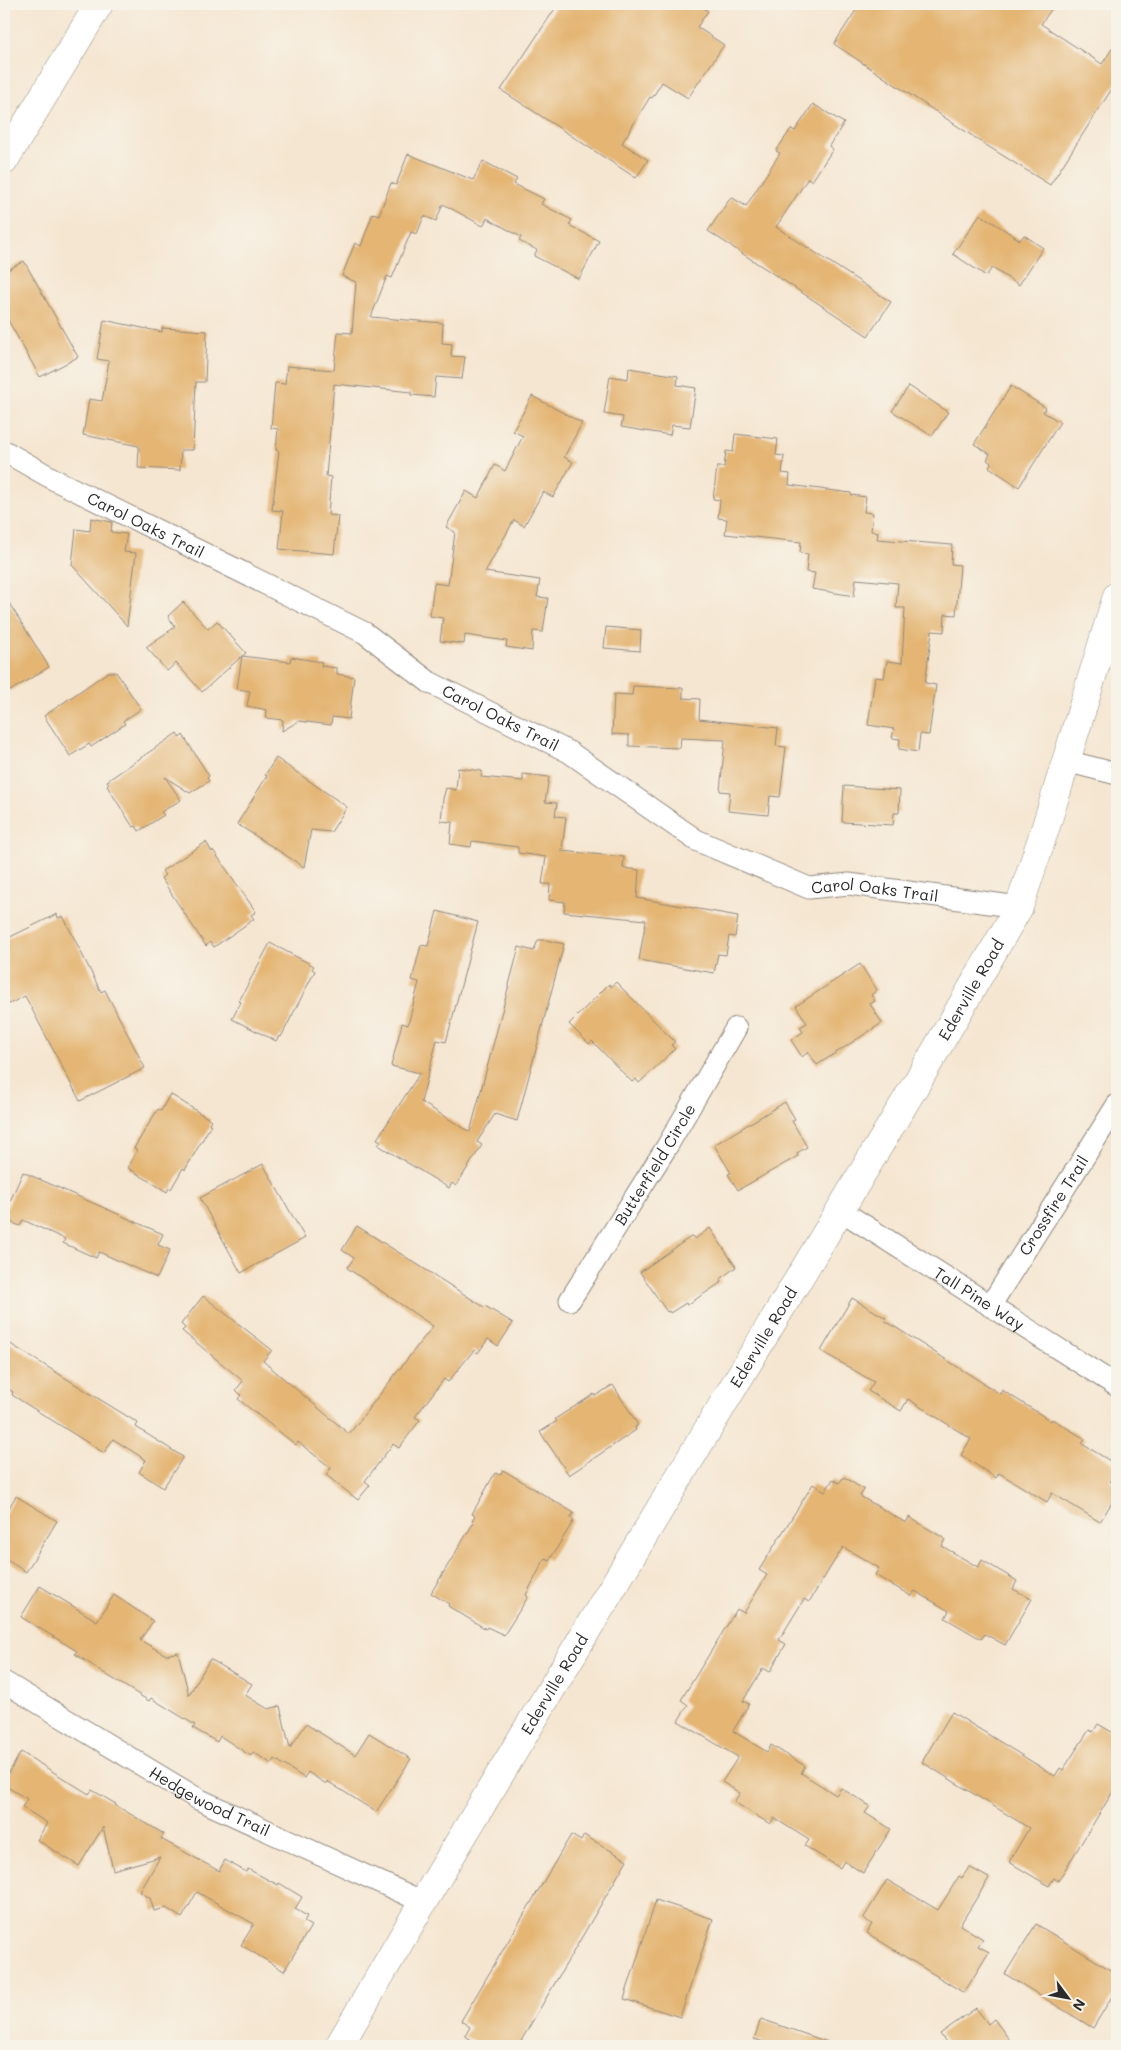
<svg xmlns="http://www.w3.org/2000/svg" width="1121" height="2050" viewBox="0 0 1121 2050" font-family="Mali,sans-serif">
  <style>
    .building { fill: #e4b573 }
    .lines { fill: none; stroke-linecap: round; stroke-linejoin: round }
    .minor-casing { stroke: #90887e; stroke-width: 23 }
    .tertiary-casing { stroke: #90887e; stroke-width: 29 }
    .secondary-casing { stroke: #90887e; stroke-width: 29 }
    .minor { stroke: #fff; stroke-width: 21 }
    .tertiary { stroke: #fff; stroke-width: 28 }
    .secondary { stroke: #fff; stroke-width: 28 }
    .labels { text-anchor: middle; stroke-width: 4; stroke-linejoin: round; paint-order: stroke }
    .street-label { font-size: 16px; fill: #2b2b2b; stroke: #f7f3e8 }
  </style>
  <rect width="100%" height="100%" fill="#f7f3e8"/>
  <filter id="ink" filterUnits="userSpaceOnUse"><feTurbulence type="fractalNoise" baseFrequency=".02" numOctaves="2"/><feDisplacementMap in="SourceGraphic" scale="10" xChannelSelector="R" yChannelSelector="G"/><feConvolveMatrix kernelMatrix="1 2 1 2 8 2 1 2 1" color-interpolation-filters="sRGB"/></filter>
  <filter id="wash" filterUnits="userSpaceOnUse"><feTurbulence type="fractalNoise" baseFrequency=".0096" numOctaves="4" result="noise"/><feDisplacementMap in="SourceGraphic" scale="20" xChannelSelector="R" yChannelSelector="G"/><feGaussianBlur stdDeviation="1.12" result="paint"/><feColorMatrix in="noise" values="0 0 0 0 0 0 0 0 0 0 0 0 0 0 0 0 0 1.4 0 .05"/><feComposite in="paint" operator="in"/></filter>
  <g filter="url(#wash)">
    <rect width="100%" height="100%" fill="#f5e6d1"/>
    <g id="blocks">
      <g class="building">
        <polygon points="558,4 698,4 708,11 697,27 724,45 688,98 662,82 652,98 650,97 622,143 648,160 636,178 501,90"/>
        <polygon points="860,4 1055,4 1041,24 1102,64 1117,41 1117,81 1050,185 986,145 834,44"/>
        <polygon points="813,104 844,123 829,146 833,149 812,181 808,178 776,227 891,302 868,336 708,231 731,197 746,206 780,153 776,151 791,129 795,131"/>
        <polygon points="408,154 473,180 483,161 517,179 514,184 544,199 541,204 572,220 569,225 599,241 579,279 534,256 537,250 519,241 521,237 487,218 483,226 443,204 436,221 424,216 417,234 411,232 392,278 387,276 371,317 443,323 442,343 452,344 451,356 465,357 462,379 436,377 434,397 411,395 411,392 334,384 326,476 331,477 328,515 338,516 334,554 279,549 283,511 272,510 279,451 276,450 278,429 271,428 275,383 285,384 287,366 334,370 338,332 352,333 356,282 342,276 355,243 361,246 373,213 379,215 391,183 396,185"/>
        <polygon points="980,214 1020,240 1024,235 1043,248 1019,285 992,268 986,276 953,254"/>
        <polygon points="24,261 78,357 40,377 4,313 4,272"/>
        <polygon points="104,320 162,332 162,328 207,331 205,382 196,382 193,450 181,450 180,470 138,468 139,446 83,435 89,399 102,401 109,361 97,359"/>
        <polygon points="629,368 678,376 677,385 696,388 690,427 672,425 670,435 621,427 623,417 604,414 610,376 628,379"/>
        <polygon points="909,386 948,412 932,436 892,411"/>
        <polygon points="1011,386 1046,408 1043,412 1060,422 1019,487 989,467 991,463 987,460 990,454 974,444"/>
        <polygon points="532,396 582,423 564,457 573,462 553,497 543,492 524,526 514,520 485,572 540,580 537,597 548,598 543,632 533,631 532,651 506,647 507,641 465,635 464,644 440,641 443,618 430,616 434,583 448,585 455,532 446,527 466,491 478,498 495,465 505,471 523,436 513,431"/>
        <polygon points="735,434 778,439 776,455 784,456 782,473 790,474 789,485 851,493 851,495 866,497 864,512 873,513 871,531 878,532 877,539 952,545 951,564 960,565 956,615 945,614 944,632 932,631 925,683 936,685 929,735 920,734 918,752 899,749 900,739 892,738 894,729 868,725 875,677 884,678 887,661 902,663 905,608 896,608 898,583 856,579 854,596 812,589 815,573 806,572 808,554 800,553 801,542 725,534 727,519 718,518 720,500 713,499 717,467 724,467 726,451 733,452"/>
        <polygon points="91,518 112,522 111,532 127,534 124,552 136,553 127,626 72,565 76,529 90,531"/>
        <polygon points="4,595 49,667 10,691 4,681"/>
        <polygon points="183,602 208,629 217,621 246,653 242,656 290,662 291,657 322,662 321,666 337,668 337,674 354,677 349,719 332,717 331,725 299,721 282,731 283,720 266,718 267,710 247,706 250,691 237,689 242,656 202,692 176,663 167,671 146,647 175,627 168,616"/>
        <polygon points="606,627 641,630 640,651 604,648"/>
        <polygon points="108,672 116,672 141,709 123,721 125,724 91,747 89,744 70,756 44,716"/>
        <polygon points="633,686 683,688 683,698 700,699 699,719 778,728 776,746 786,747 780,797 770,796 768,815 728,811 730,792 720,791 725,740 681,738 680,748 629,746 629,735 612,734 614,694 632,695"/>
        <polygon points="177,733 180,738 183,735 209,776 207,778 209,781 190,793 165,777 181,800 161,812 164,815 139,831 136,826 133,827 107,786 109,784 107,781"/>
        <polygon points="276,758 347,807 331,832 311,830 304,867 237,824 267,776 265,775"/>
        <polygon points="458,768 482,771 481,777 523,781 523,774 549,777 545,802 557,803 555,816 566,817 562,851 624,857 623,868 639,870 637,898 738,916 735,937 729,936 726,955 718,954 714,973 639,960 646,920 564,912 565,902 549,900 550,884 542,884 546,857 518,853 518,847 472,841 471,847 450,844 452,822 441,821 443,799 446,788 456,790"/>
        <polygon points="844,786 900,790 899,813 894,813 893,825 842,822"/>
        <polygon points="206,842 212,852 213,850 256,912 251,915 254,919 214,947 210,942 206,946 161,878 165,875 162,871"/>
        <polygon points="437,911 478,922 446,1042 437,1040 421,1102 470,1132 519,947 534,951 538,940 546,940 564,944 517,1121 495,1114 477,1142 482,1145 456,1186 452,1183 449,1188 378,1145 381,1141 377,1139 420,1073 391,1066 402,1023 408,1025 419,982 412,980 421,945 428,946"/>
        <polygon points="57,914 58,918 63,916 101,992 105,990 145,1068 80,1101 25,996 9,1004 4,992 4,940"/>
        <polygon points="270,943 314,966 312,969 315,971 281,1037 279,1036 276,1041 232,1019 241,1002 239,1001"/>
        <polygon points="860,964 877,990 871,995 875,1001 870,1004 882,1023 817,1065 808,1052 802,1057 791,1040 803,1032 800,1027 807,1023 796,1006"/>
        <polygon points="616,982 675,1042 671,1045 675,1049 639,1083 636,1079 632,1082 592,1041 589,1044 569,1024 609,984 611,987"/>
        <polygon points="170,1094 211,1120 209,1124 211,1125 185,1170 183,1168 171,1189 169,1188 167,1192 128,1168 137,1150 134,1148 158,1109 161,1111"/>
        <polygon points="785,1102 795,1119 792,1121 807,1147 797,1153 798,1156 738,1190 728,1174 731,1173 714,1145"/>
        <polygon points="263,1164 305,1238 241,1273 200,1198"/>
        <polygon points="23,1172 163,1234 158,1245 170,1250 157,1278 99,1252 96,1258 63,1243 65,1239 23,1220 20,1226 4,1219 4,1215"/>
        <polygon points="357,1226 484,1307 485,1306 513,1323 498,1346 488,1339 478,1353 474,1350 448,1382 444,1379 415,1417 420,1420 399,1448 393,1444 365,1481 370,1485 358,1500 326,1475 331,1468 298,1442 296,1445 238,1399 241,1395 236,1390 243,1381 182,1331 185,1328 181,1324 203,1296 272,1350 263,1361 349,1434 433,1326 347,1268 354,1258 342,1250"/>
        <polygon points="710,1228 736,1267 720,1279 722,1282 687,1305 686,1303 670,1313 669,1311 667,1312 640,1272 692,1236 695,1239"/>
        <polygon points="852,1298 886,1318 884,1320 1000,1394 1002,1390 1051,1421 1052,1419 1085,1439 1082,1444 1117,1465 1117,1468 1110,1481 1117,1486 1117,1494 1100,1522 1052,1493 1047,1502 999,1473 996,1478 961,1455 971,1439 908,1399 901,1411 868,1391 874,1382 821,1351"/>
        <polygon points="4,1340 138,1423 136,1427 183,1457 163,1488 139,1472 146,1460 113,1439 104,1453 12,1395 13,1392 4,1386"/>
        <polygon points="613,1385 638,1425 635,1427 636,1430 569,1475 540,1432 557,1421 555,1419 594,1394 595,1396"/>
        <polygon points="503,1470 574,1513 570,1518 574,1520 549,1561 545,1558 526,1595 528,1597 504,1635 487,1627 486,1629 448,1606 449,1604 431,1593 474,1522 472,1520 475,1516 472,1514 495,1473 500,1475"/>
        <polygon points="844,1477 864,1490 860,1496 906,1523 909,1517 945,1539 942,1546 978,1567 982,1560 1017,1581 1013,1589 1032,1599 1005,1645 985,1634 981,1639 945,1618 949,1611 915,1591 911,1596 875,1575 879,1568 843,1547 809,1602 804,1599 779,1640 786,1644 770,1672 763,1668 743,1701 749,1704 733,1731 767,1752 771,1745 805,1766 801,1773 836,1795 841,1788 870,1806 865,1813 891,1829 863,1873 844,1861 840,1868 805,1846 809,1840 774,1818 770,1824 734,1802 740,1793 722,1782 738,1757 678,1721 688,1705 681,1700 737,1609 744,1613 767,1575 759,1570 813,1484 825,1492 833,1479 839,1483"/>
        <polygon points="16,1496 57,1521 26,1572 4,1558 4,1516"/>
        <polygon points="40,1586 97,1621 114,1595 153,1621 140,1640 166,1655 178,1652 189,1695 210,1659 252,1684 245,1695 268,1709 280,1706 290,1748 306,1724 355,1755 369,1733 411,1759 376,1812 327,1781 326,1784 308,1772 304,1778 275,1759 272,1764 253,1752 251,1756 220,1736 217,1742 193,1728 195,1725 151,1698 149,1701 107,1675 75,1654 77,1651 21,1617"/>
        <polygon points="952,1712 1055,1776 1060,1768 1063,1770 1089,1730 1093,1732 1098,1724 1117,1735 1117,1785 1058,1881 1054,1878 1049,1886 1009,1862 1029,1828 922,1762"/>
        <polygon points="21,1752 89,1794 92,1790 116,1804 115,1805 164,1834 161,1839 219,1871 225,1860 246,1872 248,1869 278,1885 279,1883 302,1897 295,1909 307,1916 304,1922 311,1926 284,1971 241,1945 254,1924 197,1892 182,1918 166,1908 154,1911 150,1898 140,1892 160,1857 113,1870 103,1827 79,1866 37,1840 47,1823 22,1807 27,1799 4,1785 4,1781"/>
        <polygon points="571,1835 581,1841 584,1835 627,1860 518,2046 483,2046 465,2036 470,2027 461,2021"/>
        <polygon points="969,1867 989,1878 960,1925 983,1939 978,1946 989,1952 964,1993 867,1933 872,1924 863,1919 887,1880 938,1910 959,1876 962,1878"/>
        <polygon points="656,1900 713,1919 680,2017 624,1999"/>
        <polygon points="1036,1924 1117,1974 1117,1988 1093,2028 1005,1974"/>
        <polygon points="976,2008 988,2024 994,2019 1014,2046 949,2046 940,2034"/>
        <polygon points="761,2019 831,2043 831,2046 762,2046 764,2042 754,2039"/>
      </g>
    </g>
  </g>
  <g filter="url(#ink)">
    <use href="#blocks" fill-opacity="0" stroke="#90887e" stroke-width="1"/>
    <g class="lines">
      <g class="minor-casing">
        <g id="minor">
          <path id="s1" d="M4,451L55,480L365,633L429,682L569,752L696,840L809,888L849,884L1019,907"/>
          <polyline points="1066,761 1117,774"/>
          <path id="s2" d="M840,1210L1117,1386"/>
          <path id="s3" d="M570,1300L666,1148L736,1028"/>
          <path id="s4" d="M990,1306L1117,1105"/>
          <path id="s5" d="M4,1682L198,1799L423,1902"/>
        </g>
      </g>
      <g class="tertiary-casing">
        <g id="tertiary">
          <path id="s6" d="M339,2046L423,1902L919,1079L1019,907L1046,826L1117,596"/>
        </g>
      </g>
      <g class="secondary-casing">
        <polyline id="secondary" points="4,161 99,4"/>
      </g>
      <use href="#minor" class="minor"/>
      <use href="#tertiary" class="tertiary"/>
      <use href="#secondary" class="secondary"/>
    </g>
  </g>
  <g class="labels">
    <g class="street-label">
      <text dy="6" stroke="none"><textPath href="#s1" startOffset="160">Carol Oaks Trail</textPath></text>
      <text dy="6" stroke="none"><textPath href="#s1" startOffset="565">Carol Oaks Trail</textPath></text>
      <text dy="6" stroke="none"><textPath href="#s1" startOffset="985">Carol Oaks Trail</textPath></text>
      <text dy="6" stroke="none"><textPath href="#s6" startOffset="1231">Ederville Road</textPath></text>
      <text dy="6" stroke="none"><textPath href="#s3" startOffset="160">Butterfield Circle</textPath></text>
      <text dy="6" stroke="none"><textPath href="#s4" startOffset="119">Crossfire Trail</textPath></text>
      <text dy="6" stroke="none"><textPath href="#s2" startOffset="165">Tall Pine Way</textPath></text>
      <text dy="6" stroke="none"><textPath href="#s6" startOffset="826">Ederville Road</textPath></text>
      <text dy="6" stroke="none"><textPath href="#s6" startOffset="421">Ederville Road</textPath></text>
      <text dy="6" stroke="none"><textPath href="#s5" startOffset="238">Hedgewood Trail</textPath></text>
    </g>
  </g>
  <rect width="1121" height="2050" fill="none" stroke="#f7f3e8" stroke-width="20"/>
  <g transform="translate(1068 1998) rotate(122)" stroke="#f7f3e8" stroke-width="4" paint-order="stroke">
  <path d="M0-4L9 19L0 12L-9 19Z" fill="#2b2b2b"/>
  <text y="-8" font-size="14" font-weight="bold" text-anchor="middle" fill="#2b2b2b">N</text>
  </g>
</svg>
